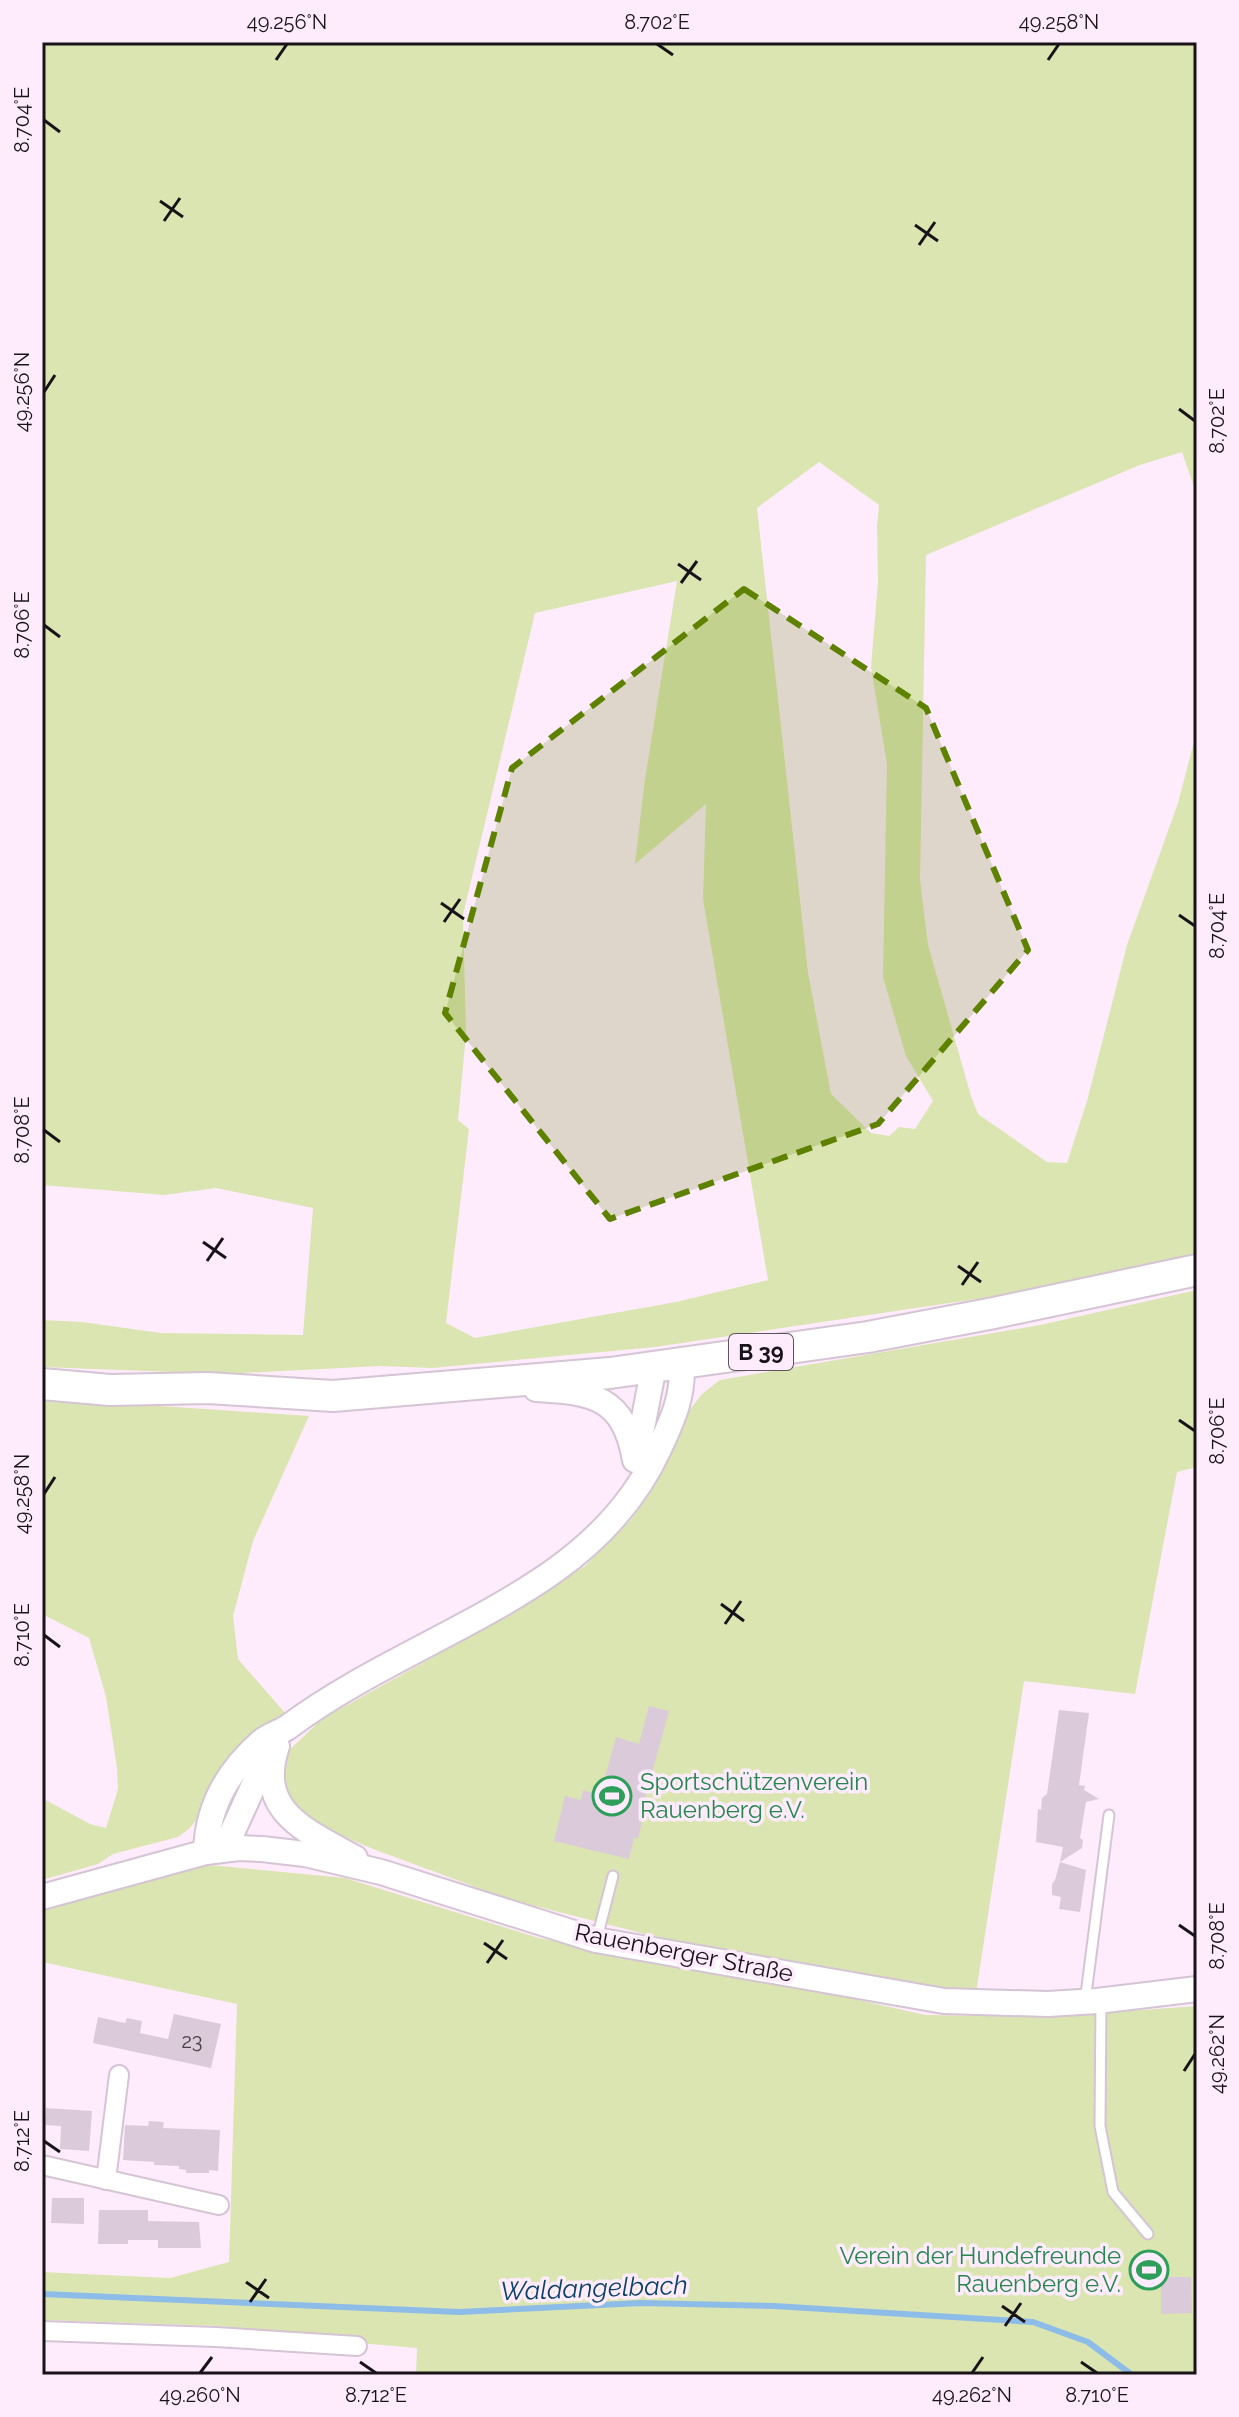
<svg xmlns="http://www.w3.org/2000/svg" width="1239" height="2417" viewBox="0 0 1239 2417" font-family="Raleway,sans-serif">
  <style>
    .green { fill: #dbe5b1; fill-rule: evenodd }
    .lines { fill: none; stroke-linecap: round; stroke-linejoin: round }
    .stream { stroke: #8dbce8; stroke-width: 6 }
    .building { fill: #dbcada }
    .service-casing { stroke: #d5c4d4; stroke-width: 13 }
    .minor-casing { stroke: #d5c4d4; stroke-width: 22 }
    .tertiary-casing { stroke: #d5c4d4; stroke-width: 28 }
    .primary-casing { stroke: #d5c4d4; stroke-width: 34 }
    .service { stroke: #fff; stroke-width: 9 }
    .minor { stroke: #fff; stroke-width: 18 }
    .tertiary { stroke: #fff; stroke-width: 24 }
    .primary { stroke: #fff; stroke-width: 30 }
    .marked { fill: #5e8200; fill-opacity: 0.2; stroke: #5e8200; stroke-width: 6; stroke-dasharray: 16 10; stroke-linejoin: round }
    .ticks { fill: none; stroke: #181318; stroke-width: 3 }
    .labels { text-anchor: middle; stroke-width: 7; stroke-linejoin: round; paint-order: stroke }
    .number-label { font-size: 20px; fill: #494148 }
    .shield { fill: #feecfd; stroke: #5d545d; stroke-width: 2 }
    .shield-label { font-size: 22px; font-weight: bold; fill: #181318 }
    .leisure-label { font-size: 24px; fill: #27864d; stroke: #feecfd; text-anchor: start }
    .street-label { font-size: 24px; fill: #181318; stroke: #feecfd }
    .water-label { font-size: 26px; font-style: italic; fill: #0b4069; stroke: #feecfd }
    .neatline { fill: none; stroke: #181318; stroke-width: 3 }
    .ticks-label { font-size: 20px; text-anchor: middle; fill: #181318 }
  </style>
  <rect width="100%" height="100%" fill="#feecfd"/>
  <g class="green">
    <path d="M42,42H1197V496L1182,452L1140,465L926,555L920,880L928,945L971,1096L978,1114L1047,1162L1067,1163L1087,1101L1127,945L1178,803L1197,730V1262L1131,1276L655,1347L432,1368L380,1366L224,1374L42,1367V1320L82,1322L161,1333L303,1335L313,1208L216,1188L164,1195L42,1185ZM819,462L879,505L877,526L878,581L871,667L887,764L883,977L906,1056L933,1101L915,1129L899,1127L889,1136L871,1133L831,1094L808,973L757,508ZM677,581L645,779L635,864L706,804L703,899L768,1280L676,1302L475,1338L446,1323L469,1129L458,1120L466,1034L463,915L535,613Z"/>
    <polygon points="1197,1290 1197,1467 1177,1472 1135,1694 1024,1681 976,1993 834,1970 793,1965 645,1934 508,1899 373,1849 312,1823 288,1800 283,1777 284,1755 322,1719 491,1625 585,1566 629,1522 650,1494 688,1412 702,1394 720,1380 1040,1325"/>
    <polygon points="42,1398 309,1416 253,1541 233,1616 238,1659 286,1714 256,1739 206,1803 198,1818 189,1829 178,1837 113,1854 98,1864 42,1880 42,1798 90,1824 106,1828 118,1789 117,1768 106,1697 89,1638 42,1614"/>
    <polygon points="210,1865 345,1878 539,1938 783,1983 925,2015 1045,2017 1197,2006 1197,2375 416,2375 417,2348 335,2341 222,2326 42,2320 42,2272 170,2278 229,2262 237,2004 42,1962 42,1908 128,1883"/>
  </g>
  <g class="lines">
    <polyline class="stream" points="42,2294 459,2312 641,2303 774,2306 1033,2322 1088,2342 1132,2375"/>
  </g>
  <g class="building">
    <polygon points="649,1706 669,1711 639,1821 642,1822 638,1839 634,1838 629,1859 554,1841 565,1796 581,1800 583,1790 600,1795 616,1737 639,1744"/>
    <polygon points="1059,1710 1089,1713 1079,1785 1085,1786 1084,1790 1099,1799 1086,1802 1080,1838 1083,1840 1082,1848 1060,1862 1063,1847 1036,1842 1038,1809 1041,1810 1042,1798 1047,1794"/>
    <polygon points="1060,1862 1086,1870 1080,1912 1059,1909 1061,1897 1052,1895 1052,1884 1055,1880"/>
    <polygon points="174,2014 221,2024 211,2068 93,2043 98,2017 125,2023 127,2018 142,2021 140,2033 168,2039"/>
    <polygon points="46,2108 92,2111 89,2151 60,2149 61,2126 45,2125"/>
    <polygon points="149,2121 164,2122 163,2128 220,2130 218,2171 209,2170 209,2173 186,2173 186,2170 179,2169 179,2166 154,2165 154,2162 123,2160 125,2125 148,2126"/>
    <polygon points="52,2198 84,2198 84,2224 51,2223"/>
    <polygon points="99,2210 148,2210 148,2221 199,2222 201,2248 158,2248 158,2240 128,2240 128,2244 98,2244"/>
    <polygon points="1161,2277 1191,2277 1192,2313 1161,2314"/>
  </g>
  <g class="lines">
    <g class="service-casing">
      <g id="service">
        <polyline points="597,1938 613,1876"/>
        <polyline points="1101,2001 1100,2126 1113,2192 1148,2234"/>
        <polyline points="1085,2002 1109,1815"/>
      </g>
    </g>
    <g class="minor-casing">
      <g id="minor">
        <polyline points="42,2165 219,2205"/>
        <polyline points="106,2180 119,2075"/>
        <polyline points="42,2331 216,2337 357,2346"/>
      </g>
    </g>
    <g class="tertiary-casing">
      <g id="tertiary">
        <path d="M536,1389C593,1392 624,1397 635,1460"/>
        <polyline points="637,1454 654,1366"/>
        <path d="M277,1746C255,1812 307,1831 355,1858"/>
        <polyline points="208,1851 231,1835 262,1767 269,1757"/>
        <path d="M206,1852C207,1807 228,1771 261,1742C269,1735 279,1733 288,1727C370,1666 470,1630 554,1571C599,1539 636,1499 659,1449C672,1421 685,1394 681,1362"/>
        <polyline points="42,1897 206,1852 239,1848 262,1849 305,1854 381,1872 596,1940 944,2001 1048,2004 1097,2001 1197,1989"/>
      </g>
    </g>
    <g class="primary-casing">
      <polyline id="primary" points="42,1384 110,1390 208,1388 333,1396 610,1373 868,1337 994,1313 1197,1270"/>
    </g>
    <use href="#service" class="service"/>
    <use href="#minor" class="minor"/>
    <use href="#tertiary" class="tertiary"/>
    <use href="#primary" class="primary"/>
  </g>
  <path class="marked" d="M744,589L926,708L1028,950L878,1124L610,1219L445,1013L512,768Z"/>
  <path class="ticks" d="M657,44L673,55M276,60L287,44M1048,60L1059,44M44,120L60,132M160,201L183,217M164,221L180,198M915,225L938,241M919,245L935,222M44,392L55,375M1179,409L1195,421M678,564L701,580M681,583L697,561M44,625L60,637M441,903L464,919M1179,915L1195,926M444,922L460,899M44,1130L60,1142M203,1242L226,1258M207,1261L223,1238M958,1266L981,1282M962,1285L978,1262M1179,1420L1195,1431M44,1494L55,1477M721,1604L744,1621M725,1624L741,1601M44,1635L60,1647M1179,1925L1195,1936M484,1943L507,1959M487,1963L503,1940M1184,2071L1195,2054M44,2141L60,2152M246,2282L269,2298M250,2302L266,2279M1002,2306L1025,2322M1005,2326L1021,2303M360,2362L376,2373M1081,2362L1097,2373M200,2373L212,2357M972,2373L983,2357"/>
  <defs>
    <g id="stadium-ring" transform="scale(2)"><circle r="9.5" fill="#feecfd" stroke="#2e9e5b" stroke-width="1.5"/><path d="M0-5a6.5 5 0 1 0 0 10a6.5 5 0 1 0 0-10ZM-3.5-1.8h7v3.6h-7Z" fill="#2e9e5b"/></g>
  </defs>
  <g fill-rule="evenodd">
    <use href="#stadium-ring" x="612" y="1796"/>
    <use href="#stadium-ring" x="1149" y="2270"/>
  </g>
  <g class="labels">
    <g class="number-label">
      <text x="192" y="2048">23</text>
    </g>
    <rect class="shield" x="729" y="1334" width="64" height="36" rx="6"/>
    <g class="shield-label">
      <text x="761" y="1360">B 39</text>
    </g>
    <g class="leisure-label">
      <text x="640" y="1790">Sportschützenverein<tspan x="640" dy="28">Rauenberg e.V.</tspan></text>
      <text x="1121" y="2264" text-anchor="end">Verein der Hundefreunde<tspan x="1121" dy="28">Rauenberg e.V.</tspan></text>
    </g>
    <g class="street-label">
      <text transform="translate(684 1953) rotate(11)" y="8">Rauenberger Straße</text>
    </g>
    <g class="water-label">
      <text transform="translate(594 2288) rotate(-2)" y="9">Waldangelbach</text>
    </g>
  </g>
  <rect width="1239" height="2417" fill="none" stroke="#feecfd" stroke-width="88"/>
  <rect x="44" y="44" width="1151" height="2329" class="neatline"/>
  <g class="ticks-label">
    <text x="287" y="29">49.256°N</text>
    <text x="657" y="29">8.702°E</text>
    <text x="1059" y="29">49.258°N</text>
    <text transform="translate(22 120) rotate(-90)" y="7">8.704°E</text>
    <text transform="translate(22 392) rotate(-90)" y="7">49.256°N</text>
    <text transform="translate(1217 421) rotate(-90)" y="7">8.702°E</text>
    <text transform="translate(22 625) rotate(-90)" y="7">8.706°E</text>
    <text transform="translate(1217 926) rotate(-90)" y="7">8.704°E</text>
    <text transform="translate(22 1130) rotate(-90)" y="7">8.708°E</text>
    <text transform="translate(1217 1431) rotate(-90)" y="7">8.706°E</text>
    <text transform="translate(22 1494) rotate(-90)" y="7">49.258°N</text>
    <text transform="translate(22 1635) rotate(-90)" y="7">8.710°E</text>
    <text transform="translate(1217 1936) rotate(-90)" y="7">8.708°E</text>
    <text transform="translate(1217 2054) rotate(-90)" y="7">49.262°N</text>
    <text transform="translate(22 2141) rotate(-90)" y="7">8.712°E</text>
    <text x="200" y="2402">49.260°N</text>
    <text x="376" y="2402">8.712°E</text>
    <text x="972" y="2402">49.262°N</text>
    <text x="1097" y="2402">8.710°E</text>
  </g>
</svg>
